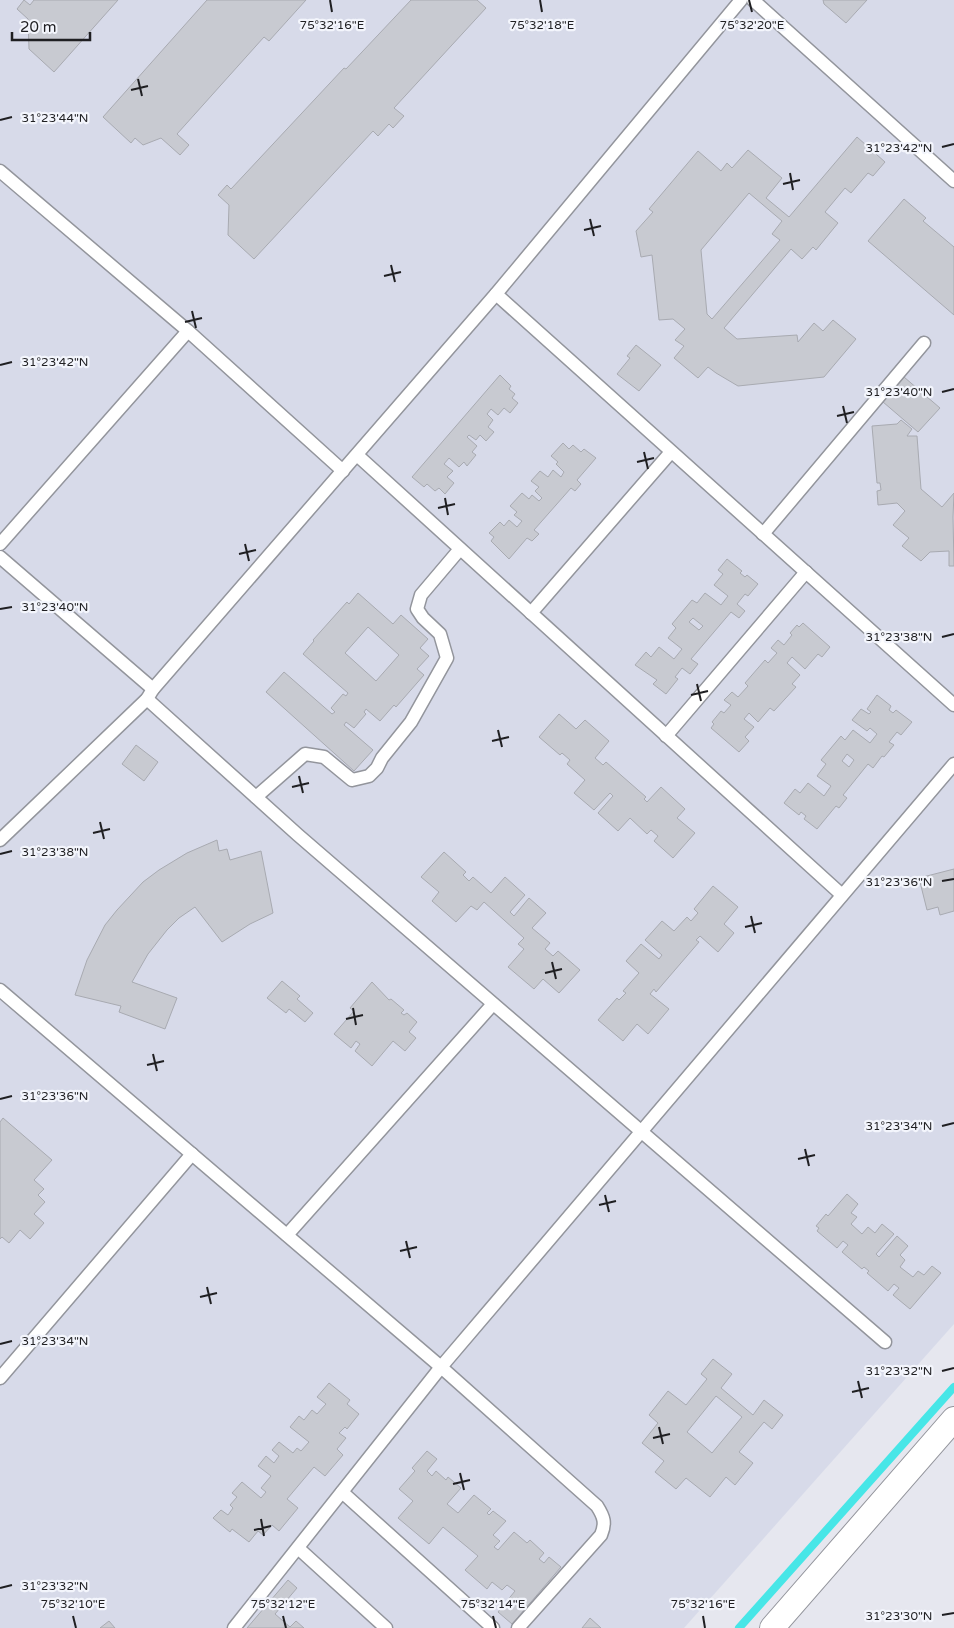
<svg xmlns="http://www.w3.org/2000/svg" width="954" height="1628" viewBox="0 0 954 1628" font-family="'Varela Round',sans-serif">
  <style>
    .built { fill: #d7dae9 }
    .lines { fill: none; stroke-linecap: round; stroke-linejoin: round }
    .stream { stroke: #47e6e7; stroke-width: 8 }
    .building { fill: #c8cad1; stroke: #a8aab1; fill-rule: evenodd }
    .service-casing { stroke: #93959c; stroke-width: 15 }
    .minor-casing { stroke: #93959c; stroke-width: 26 }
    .service { stroke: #fff; stroke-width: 12 }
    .minor { stroke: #fff; stroke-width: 24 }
    .ticks { fill: none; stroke: #1f1f22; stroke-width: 2 }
    .ticks-label { font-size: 12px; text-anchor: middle; fill: #1f1f22; stroke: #f3f5fc; stroke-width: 4.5; stroke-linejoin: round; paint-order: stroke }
  </style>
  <rect width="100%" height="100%" fill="#e6e7ef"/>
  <polygon class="built" points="0,0 954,0 954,1324 684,1628 0,1628"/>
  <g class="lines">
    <polyline class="stream" points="739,1628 954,1387"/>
  </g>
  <g class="building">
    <polygon points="24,0 30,5 34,0 118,0 54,72 29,49 28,19 17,9"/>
    <polygon points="207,0 306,0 269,41 264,37 177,134 189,145 180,155 161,138 143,145 135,138 131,143 103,117"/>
    <polygon points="411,0 477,0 486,8 394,108 404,116 393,128 389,124 378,136 373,131 254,259 228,235 229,205 218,195 227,185 231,189 344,68 346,69"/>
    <polygon points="823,0 867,0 846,23 824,4"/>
    <path d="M857,137L885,162L873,176L868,173L851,193L845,188L825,212L838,223L816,250L813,247L802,259L791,249L724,328L737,339L797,335L798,342L814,323L823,331L833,320L856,339L824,377L738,386L716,373L708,367L698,378L674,358L684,346L675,340L685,329L673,319L659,320L652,255L641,257L636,231L653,212L649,209L698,151L721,171L727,163L732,168L748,150L782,178L766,198L789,217ZM749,193L782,221L772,234L780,240L712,319L707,314L701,250Z"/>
    <polygon points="904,199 926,218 923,221 954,247 954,315 868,241"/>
    <polygon points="636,345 661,365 639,391 617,374 630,358 627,356"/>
    <polygon points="500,375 511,386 509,389 515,394 512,398 518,403 510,413 504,408 498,415 491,409 487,414 493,420 488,427 494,432 486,441 480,435 476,440 469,435 467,437 477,446 472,452 476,455 467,466 464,462 459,467 449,458 444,464 453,471 447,477 454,483 445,494 439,488 435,491 427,484 424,487 412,477"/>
    <polygon points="904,377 940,408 918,432 883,402"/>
    <polygon points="901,420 912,429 907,436 917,436 921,489 942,507 954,493 953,517 954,566 949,566 949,551 930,552 921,561 902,546 909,538 893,525 905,511 897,503 878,505 877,491 881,490 880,483 877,483 872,426 897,424"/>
    <polygon points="563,443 569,449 573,445 581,452 584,449 596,458 577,480 581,484 575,491 571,488 534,530 539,534 532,541 527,538 509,559 491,541 494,537 489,533 500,522 504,526 509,520 517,527 522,521 514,515 517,512 510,506 522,493 529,499 532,495 539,501 542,498 535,491 539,487 531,481 540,471 548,477 553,470 561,477 564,472 556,464 558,462 551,456"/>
    <path d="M727,559L742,571L740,573L745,577L747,575L758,584L748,596L745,594L737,604L745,611L739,618L731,612L691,659L698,664L690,674L682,668L675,677L678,679L666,694L653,684L657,680L635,665L646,652L651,657L659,647L674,659L682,649L668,638L676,628L672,624L692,600L697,603L705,593L721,605L728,596L714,585L723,574L718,570ZM693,618L703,626L699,630L689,622Z"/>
    <path d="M358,593L393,624L401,615L428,639L420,648L429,656L417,669L424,675L396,707L394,705L380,721L366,709L364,712L366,714L354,728L346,722L344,725L373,750L354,771L266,692L284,672L332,714L335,712L331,708L343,694L346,696L348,693L303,654L314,641L313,640L347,602L349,604ZM368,627L399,655L376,681L345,653Z"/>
    <polygon points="803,623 830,647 822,657 818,654 805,669 792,657 787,663 800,675 792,684 796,687 774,711 770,708 758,722 749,713 744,719 754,727 745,737 749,741 739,752 711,728 714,724 712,722 721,711 724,713 731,705 724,700 732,692 738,697 748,686 745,683 765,660 768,663 777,653 771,648 778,640 784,645 792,635 790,633 797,625 799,627"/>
    <path d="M877,695L891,706L889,710L893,713L896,710L912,722L901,735L897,732L889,742L894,745L884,757L882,756L873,768L868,764L843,795L847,798L839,808L836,806L817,829L804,819L806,816L801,812L799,815L784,803L795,789L800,793L808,783L824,796L831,786L817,776L826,764L821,760L841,736L845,740L853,730L870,743L877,734L870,728L867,731L852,720L861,709L869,714L871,712L867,709ZM847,754L854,760L849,767L842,761Z"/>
    <polygon points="559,714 576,729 585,720 609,741 595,758 603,765 606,762 646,797 644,799 647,802 661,787 685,809 677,818 695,833 673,858 654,841 658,836 651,830 647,834 630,818 618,831 598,813 613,796 610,793 594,810 574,793 585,780 567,764 570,760 562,753 560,755 539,737"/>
    <polygon points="136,745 158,762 144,781 122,764"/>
    <polygon points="217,840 219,851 227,849 230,860 261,851 273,913 250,924 222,942 195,907 179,918 167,930 148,954 132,982 177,998 165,1029 119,1012 121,1006 75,995 87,960 105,925 117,910 143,882 159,870 187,853"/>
    <polygon points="444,852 466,872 463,875 469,881 473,877 491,893 505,877 525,895 510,912 514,916 529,898 546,913 532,928 550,943 545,949 553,956 558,951 580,970 559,993 543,979 534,989 508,967 524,949 518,944 524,938 484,902 477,910 471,906 456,922 432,901 439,892 421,877"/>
    <polygon points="954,869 954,911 940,915 938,907 927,910 919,878"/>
    <polygon points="713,886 738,907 724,924 734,933 718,952 700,936 696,940 699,942 656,992 654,989 650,994 669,1009 648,1034 637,1024 623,1041 598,1020 617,998 619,1000 626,993 623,991 639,973 626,961 641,944 659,959 662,955 645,940 662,921 674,931 687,917 691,921 698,913 694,909"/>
    <polygon points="282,981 300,996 297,999 313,1013 305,1022 289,1009 286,1013 267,998"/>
    <polygon points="372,982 389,1000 391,999 404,1010 401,1013 404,1015 407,1013 417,1022 409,1032 416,1038 405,1051 393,1041 372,1066 355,1051 360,1044 356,1041 351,1048 334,1034 354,1011 350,1008"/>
    <polygon points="3,1118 52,1160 34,1180 44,1189 38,1195 45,1202 34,1214 44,1223 30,1239 20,1230 9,1243 2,1237 0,1239 0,1122"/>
    <polygon points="847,1194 858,1204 851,1213 857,1217 851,1224 862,1234 868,1227 875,1233 882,1224 894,1234 876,1254 879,1257 897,1236 908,1246 900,1255 905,1260 900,1267 913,1277 918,1271 924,1275 932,1266 941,1273 910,1309 893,1295 899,1288 894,1284 888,1291 867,1273 869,1271 864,1267 862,1269 842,1252 848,1245 843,1241 837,1248 817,1231 819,1228 816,1226 826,1214 828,1216"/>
    <path d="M713,1359L732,1374L721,1388L753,1415L764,1400L783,1415L772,1429L764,1422L739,1452L753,1463L735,1485L726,1477L710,1497L686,1478L676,1489L655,1472L664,1461L642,1443L658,1423L649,1415L668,1391L686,1405L707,1379L701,1374ZM716,1396L742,1417L712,1453L687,1432Z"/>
    <polygon points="329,1383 350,1400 347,1404 359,1414 347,1429 345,1427 339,1433 346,1438 337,1449 343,1455 325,1476 314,1467 287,1499 298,1508 279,1531 272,1525 263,1535 258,1531 249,1542 232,1529 230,1532 213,1518 221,1510 228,1515 233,1508 230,1505 237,1497 232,1493 242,1482 261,1498 266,1492 261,1488 271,1476 258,1466 266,1456 274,1463 279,1456 272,1450 279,1442 293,1453 297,1448 301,1451 309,1442 290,1427 299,1416 304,1420 312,1410 317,1414 326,1404 317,1397"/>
    <polygon points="427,1451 437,1459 427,1471 432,1476 436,1471 446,1480 448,1477 461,1488 447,1504 458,1513 474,1495 491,1509 487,1513 489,1515 493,1511 506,1521 493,1535 500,1541 494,1547 498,1550 514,1532 527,1543 530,1540 544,1553 539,1559 544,1563 549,1557 561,1567 512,1624 498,1612 515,1591 507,1585 502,1590 492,1582 487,1589 465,1570 478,1556 443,1527 429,1544 398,1518 413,1501 399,1489 415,1471 412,1468"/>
    <polygon points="288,1580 297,1588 275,1614 290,1627 296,1621 304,1628 247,1628"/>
    <polygon points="590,1618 601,1628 582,1628"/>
    <polygon points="109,1621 115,1628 100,1628"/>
  </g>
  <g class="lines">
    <g class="service-casing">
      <g id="service">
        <polyline points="753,0 954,181"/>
        <polyline points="0,171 188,331 343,471"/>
        <polyline points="496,294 954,705"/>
        <polyline points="357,455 842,895"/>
        <polyline points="763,534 924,343"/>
        <polyline points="0,544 188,331"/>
        <polyline points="0,557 153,689"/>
        <polyline points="531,613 671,452"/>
        <polyline points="147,699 298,835 885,1342"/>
        <polyline points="666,736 806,572"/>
        <polyline points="256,797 305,754 324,757 352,780 369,776 377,768 382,758 411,722 447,658 440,634 423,618 417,609 421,595 460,549"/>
        <polyline points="0,840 147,699 153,689 496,294 741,0"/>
        <path d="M0,990L441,1367L597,1506C604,1517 606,1523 601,1535L518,1628"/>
        <polyline points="287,1235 493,1004"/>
        <polyline points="0,1378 192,1154"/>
        <polyline points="342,1492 493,1628"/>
        <polyline points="298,1548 386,1628"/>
        <polyline points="234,1628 441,1367 954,764"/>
      </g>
    </g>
    <g class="minor-casing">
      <polyline id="minor" points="772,1628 954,1419"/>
    </g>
    <use href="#service" class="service"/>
    <use href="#minor" class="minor"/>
  </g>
  <path class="ticks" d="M330,0L332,12M540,0L542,12M749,0L752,12M138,79L142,96M131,90L148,86M0,120L12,117M942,147L954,144M790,173L793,190M783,184L800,180M590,219L594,236M584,230L601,226M391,265L395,282M384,276L401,272M192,311L196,328M185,322L202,318M0,365L12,362M942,392L954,389M843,406L847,423M837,416L854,412M644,452L648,469M637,462L654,458M445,498L448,515M438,508L455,504M245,544L249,561M239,554L256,550M0,609L12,607M942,637L954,634M697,684L701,701M691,695L708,691M498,730L502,747M492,741L509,737M299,776L303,793M292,787L309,783M100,822L104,839M93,833L110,829M0,854L12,851M942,881L954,879M751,916L755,933M745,927L762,923M552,962L556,979M545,973L562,969M353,1008L356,1025M346,1019L363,1015M153,1054L157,1071M147,1065L164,1061M0,1099L12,1096M942,1126L954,1123M805,1149L809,1166M798,1159L815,1155M605,1195L609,1212M599,1205L616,1201M406,1241L410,1258M400,1251L417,1247M207,1287L211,1304M200,1297L217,1293M0,1344L12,1341M942,1371L954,1368M858,1381L862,1398M852,1392L869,1388M659,1427L663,1444M653,1438L670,1434M460,1473L464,1490M453,1484L470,1480M261,1519L264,1536M254,1530L271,1526M0,1588L12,1585M942,1615L954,1613M73,1616L76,1628M283,1616L286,1628M493,1616L496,1628M703,1616L705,1628"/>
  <g class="ticks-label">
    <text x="332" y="29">75°32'16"E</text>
    <text x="542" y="29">75°32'18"E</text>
    <text x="752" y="29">75°32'20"E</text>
    <text x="55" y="122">31°23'44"N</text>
    <text x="899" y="152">31°23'42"N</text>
    <text x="55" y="366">31°23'42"N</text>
    <text x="899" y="396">31°23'40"N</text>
    <text x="55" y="611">31°23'40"N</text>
    <text x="899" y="641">31°23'38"N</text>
    <text x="55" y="856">31°23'38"N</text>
    <text x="899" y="886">31°23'36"N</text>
    <text x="55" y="1100">31°23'36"N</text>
    <text x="899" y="1130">31°23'34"N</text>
    <text x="55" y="1345">31°23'34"N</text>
    <text x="899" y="1375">31°23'32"N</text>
    <text x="55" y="1590">31°23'32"N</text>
    <text x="73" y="1608">75°32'10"E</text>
    <text x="283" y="1608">75°32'12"E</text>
    <text x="493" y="1608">75°32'14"E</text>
    <text x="703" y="1608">75°32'16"E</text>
    <text x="899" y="1620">31°23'30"N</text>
  </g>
  <path d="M12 32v8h78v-8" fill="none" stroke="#1f1f22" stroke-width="2.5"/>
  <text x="20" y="32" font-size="15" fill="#1f1f22" stroke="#f3f5fc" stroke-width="4" paint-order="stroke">20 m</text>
</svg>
